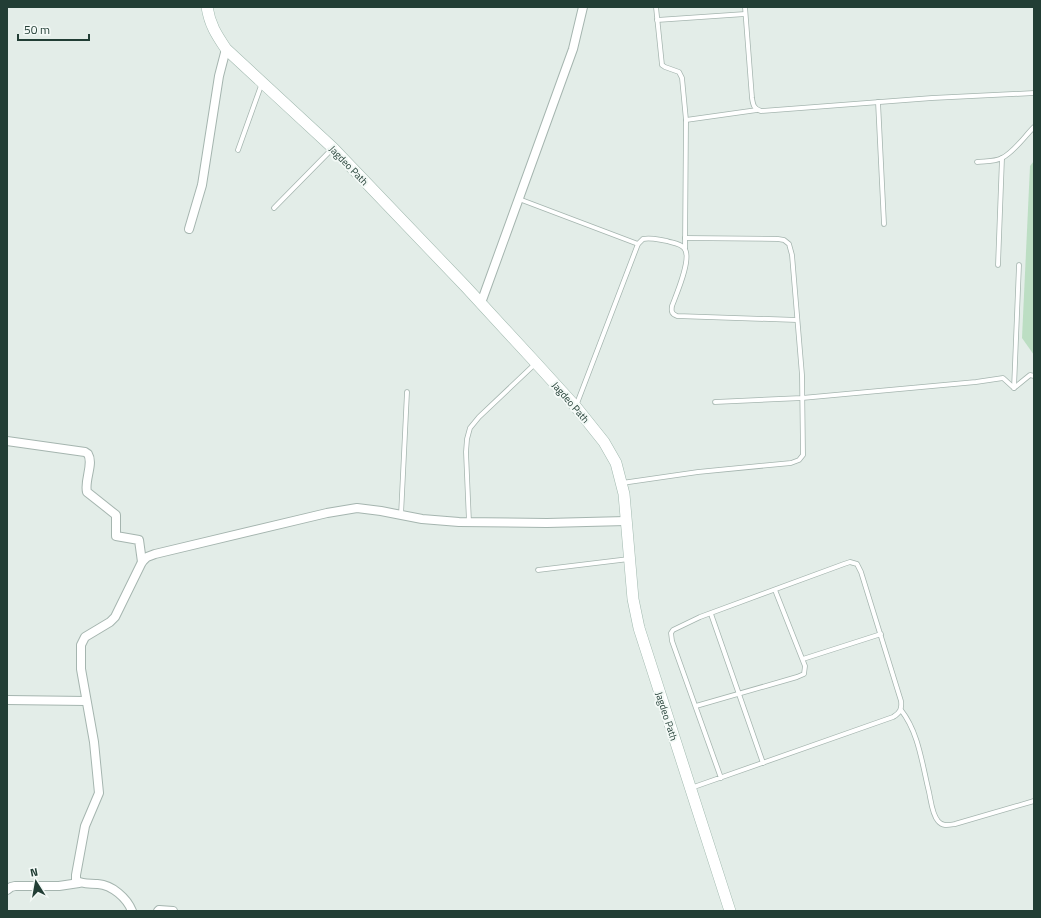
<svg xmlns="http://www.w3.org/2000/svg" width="1041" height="918" viewBox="0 0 1041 918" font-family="'Titillium Web',sans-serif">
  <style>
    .green { fill: #bcdec3 }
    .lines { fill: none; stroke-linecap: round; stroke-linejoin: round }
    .lane-casing { stroke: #a5b5af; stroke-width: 5.5 }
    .street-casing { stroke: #a5b5af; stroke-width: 10 }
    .secondary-casing { stroke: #a1b9af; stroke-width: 12 }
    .lane { stroke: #fff; stroke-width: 4 }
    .street { stroke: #fff; stroke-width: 8 }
    .secondary { stroke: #fff; stroke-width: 11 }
    .labels { text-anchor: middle; stroke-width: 4; stroke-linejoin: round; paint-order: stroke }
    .street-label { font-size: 10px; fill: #223e35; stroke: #f3f9f6 }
  </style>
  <rect width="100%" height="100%" fill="#e3ede8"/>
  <polygon class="green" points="1034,161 1034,355 1022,338 1030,166"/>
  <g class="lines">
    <g class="lane-casing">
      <g id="lane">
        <polyline points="656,7 662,65 665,67 679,72 682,78 686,120 685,248"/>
        <path d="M745,7L752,98C753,105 754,109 761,111L932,98L1034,93"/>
        <polyline points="657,20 745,14"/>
        <polyline points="878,102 884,224"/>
        <polyline points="686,120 757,110"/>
        <polyline points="238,150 262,83"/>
        <path d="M977,162C985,161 994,162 1002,158C1014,152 1024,137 1034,127"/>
        <polyline points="519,199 638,244"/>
        <polyline points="274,208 333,148"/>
        <polyline points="998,265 1002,158"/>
        <polyline points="1014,388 1019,265"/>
        <polyline points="715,402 802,398 976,382 1003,378 1014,388 1030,375 1034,376"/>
        <path d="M576,406L638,244L643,239C651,237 659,240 667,241C672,243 680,243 684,248C693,257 676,295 672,306C671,312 672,314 677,316L797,320"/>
        <polyline points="622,483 698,472 791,463 799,460 803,455 802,375 792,255 789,244 784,240 778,239 685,238"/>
        <polyline points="401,515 407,392"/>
        <polyline points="469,522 466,452 467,439 470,428 479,417 536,363"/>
        <polyline points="538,570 629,559"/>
        <polyline points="711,614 763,763"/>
        <polyline points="803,659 881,634"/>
        <polyline points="696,706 797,677 804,674 805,666 775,590"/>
        <path d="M901,710C919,733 922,764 929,792C931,801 932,814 938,821C943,827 949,825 955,824L1034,801"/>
        <path d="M691,788L893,717C900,713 902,709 901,701L861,572L857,564L850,562L844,564L700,617L673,630L671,633L672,641L721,778"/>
      </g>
    </g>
    <g class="street-casing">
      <g id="street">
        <polyline points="189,229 202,185 219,76 226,49"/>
        <polyline points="481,303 573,49 583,7"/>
        <path d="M7,441L85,452L88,454C94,464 84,480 87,492L116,515V536L139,540L142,562"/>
        <polyline points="7,700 86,701"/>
        <polyline points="7,890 11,887 15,886 59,886 79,883"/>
        <path d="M132,911C127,898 112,885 98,884C91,883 82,885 76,880V875L85,826L99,793L94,742L81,669V645L85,637L110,622L115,617L142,562L147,557L155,554L327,513L357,508L381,511L422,519L459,522L547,523L626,521"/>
        <polyline points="158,911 159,910 173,911"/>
      </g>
    </g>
    <g class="secondary-casing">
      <path id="secondary" d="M207,7C210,25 216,34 226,49L333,148L466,287L536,363L576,407L604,442L616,463L624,494L633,599L639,628L730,911"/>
    </g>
    <use href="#lane" class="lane"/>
    <use href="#street" class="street"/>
    <use href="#secondary" class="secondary"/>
  </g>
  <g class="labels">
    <g class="street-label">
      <text transform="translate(349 165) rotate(46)" y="4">Jagdeo Path</text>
      <text transform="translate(571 402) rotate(49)" y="4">Jagdeo Path</text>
      <text transform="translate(667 716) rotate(72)" y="4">Jagdeo Path</text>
    </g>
  </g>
  <rect width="1041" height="918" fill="none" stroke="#223e35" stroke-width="16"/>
  <g transform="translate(36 882) rotate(349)" stroke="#f3f9f6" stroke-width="3" paint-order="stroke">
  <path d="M0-3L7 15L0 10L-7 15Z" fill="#223e35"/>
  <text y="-6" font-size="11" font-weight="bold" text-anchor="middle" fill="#223e35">N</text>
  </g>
  <path d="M18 34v6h71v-6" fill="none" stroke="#223e35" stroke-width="2"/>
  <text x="24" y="34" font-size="12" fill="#223e35" stroke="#f3f9f6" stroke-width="3" paint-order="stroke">50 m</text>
</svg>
